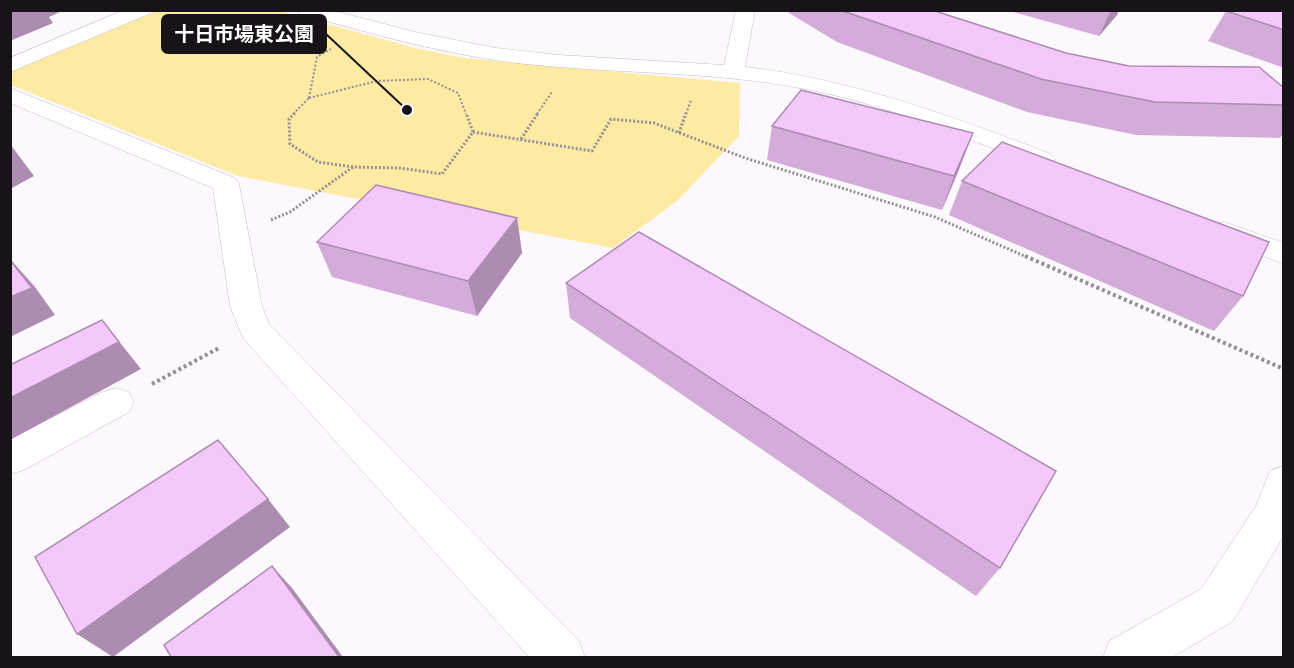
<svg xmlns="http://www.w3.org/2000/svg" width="1294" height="668" viewBox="0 0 1294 668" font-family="'Space Grotesk','Noto Sans JP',sans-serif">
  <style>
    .green { fill: #fdeaa3 }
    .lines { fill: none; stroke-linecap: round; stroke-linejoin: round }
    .minor-casing { stroke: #cabccc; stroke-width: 1 }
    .path-far2 { stroke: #948e95; stroke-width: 2; stroke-dasharray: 2 2; stroke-linecap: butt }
    .path-far1 { stroke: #948e95; stroke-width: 3; stroke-dasharray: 2 2; stroke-linecap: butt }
    .path { stroke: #948e95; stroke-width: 4; stroke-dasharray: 3 3; stroke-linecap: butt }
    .minor { fill: #fff; fill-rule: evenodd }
    .wall { fill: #d3acd9 }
    .shaded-wall { fill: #ac8cb0 }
    .building { fill: #f5c8fc; stroke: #ac8cb0; stroke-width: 1.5 }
    .leader { fill: none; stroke: #181319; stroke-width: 2 }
    .callout-dot { fill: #181319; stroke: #fdf7fe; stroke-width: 2 }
    .callout { fill: #181319; stroke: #181319; stroke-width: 2 }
    .callout-label { font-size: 20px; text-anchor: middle; font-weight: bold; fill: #fff }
  </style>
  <rect width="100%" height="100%" fill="#fdf7fe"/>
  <polygon class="green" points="157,11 279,11 419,49 464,58 740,83 739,136 677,201 613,248 238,176 11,85 10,72"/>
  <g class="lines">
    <g class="minor-casing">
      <g id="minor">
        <polygon points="124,10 151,10 149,14 10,72 10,58"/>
        <path d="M298,10H331L415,32L496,48L559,55L724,65L736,10H755L745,67C852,79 951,116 1051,154L1055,159L1051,164L1042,167L1033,164C959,135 884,104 805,89C714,71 619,74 526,64C449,56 374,34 300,14Z"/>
        <polygon points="10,88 235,178 239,184 262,306 269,324 579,641 585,658 530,658 243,338 230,306 213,188 10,103"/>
        <polygon points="1224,222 1284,243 1284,264 1214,237 1210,231 1214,225"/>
        <polygon points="116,388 129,392 134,402 129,412 24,470 10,474 10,439 103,392"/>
        <polygon points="1284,466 1284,535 1233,621 1171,658 1103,658 1109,641 1201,589 1256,506 1270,471"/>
      </g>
    </g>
    <g class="path-far2">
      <polyline points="309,98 317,57 331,49"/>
      <polyline points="309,98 377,81 428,79 458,93 466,114"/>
      <polyline points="293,114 309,98"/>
      <polyline points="537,114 552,92"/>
      <polyline points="686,114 691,100"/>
    </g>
    <g class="path-far1">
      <polyline points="295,113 289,119 290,144 318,162 353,167 400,168 442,174 473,132 466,113"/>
      <polyline points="473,132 592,151 611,119 654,123 745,158 935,217 1029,258"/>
      <polyline points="679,133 686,113"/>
      <polyline points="521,139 538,113"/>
      <polyline points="271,220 290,212 353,167"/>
    </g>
    <g class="path">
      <polyline points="1025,256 1284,369"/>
      <polyline points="152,384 219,348"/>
    </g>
    <use href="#minor" class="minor"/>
  </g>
  <g class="wall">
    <polygon points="680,10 705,10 705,12"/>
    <polygon points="790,10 932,10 1066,53 1129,66 1284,88 1284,133 1280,138 1136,135 1027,112 837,42 789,13"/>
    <polygon points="1006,10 1119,10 1117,15 1099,36"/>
    <polygon points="1284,10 1284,68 1208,41 1226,11"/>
    <polygon points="772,126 960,167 942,210 767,160"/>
    <polygon points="962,181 1243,296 1214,331 949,215"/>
    <polygon points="517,218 522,253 477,316 332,277 317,242"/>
    <polygon points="566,283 1000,568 976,596 570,318"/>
  </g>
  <g class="shaded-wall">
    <polygon points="10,10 64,10 49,17 53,23 10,41"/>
    <polygon points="1111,10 1119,10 1117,15 1099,36"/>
    <polygon points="973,133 960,167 942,210 954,176"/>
    <polygon points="10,144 34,176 10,189"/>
    <polygon points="517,218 522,253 477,316 468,281"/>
    <polygon points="11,260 35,287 55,315 10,337"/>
    <polygon points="102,320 141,369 10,440 10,398"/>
    <polygon points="268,499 290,527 113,657 77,634"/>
    <polygon points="272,566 292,588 343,657 339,657"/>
  </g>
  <g class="building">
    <polygon points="840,10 932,10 1066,53 1129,66 1259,67 1284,88 1284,105 1155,102 1041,79"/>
    <polygon points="1284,10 1284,30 1226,11 1227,10"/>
    <polygon points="801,90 973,133 954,176 772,126"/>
    <polygon points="1002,142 1269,242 1243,296 962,181"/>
    <polygon points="376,185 517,218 468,281 317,242"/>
    <polygon points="639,232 1056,471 1000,568 566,283"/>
    <polygon points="10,260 32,288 10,297"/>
    <polygon points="102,320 119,342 10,398 10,365"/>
    <polygon points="218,440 268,499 77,634 35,557"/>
    <polygon points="272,566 339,657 171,657 164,645"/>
  </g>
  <path class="leader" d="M407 110L326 34"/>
  <circle class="callout-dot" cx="407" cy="110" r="6"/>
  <rect class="callout" x="162" y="15" width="164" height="38" rx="6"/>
  <g class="callout-label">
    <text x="244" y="41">十日市場東公園</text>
  </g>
  <rect width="1294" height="668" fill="none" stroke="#181319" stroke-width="24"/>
</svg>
